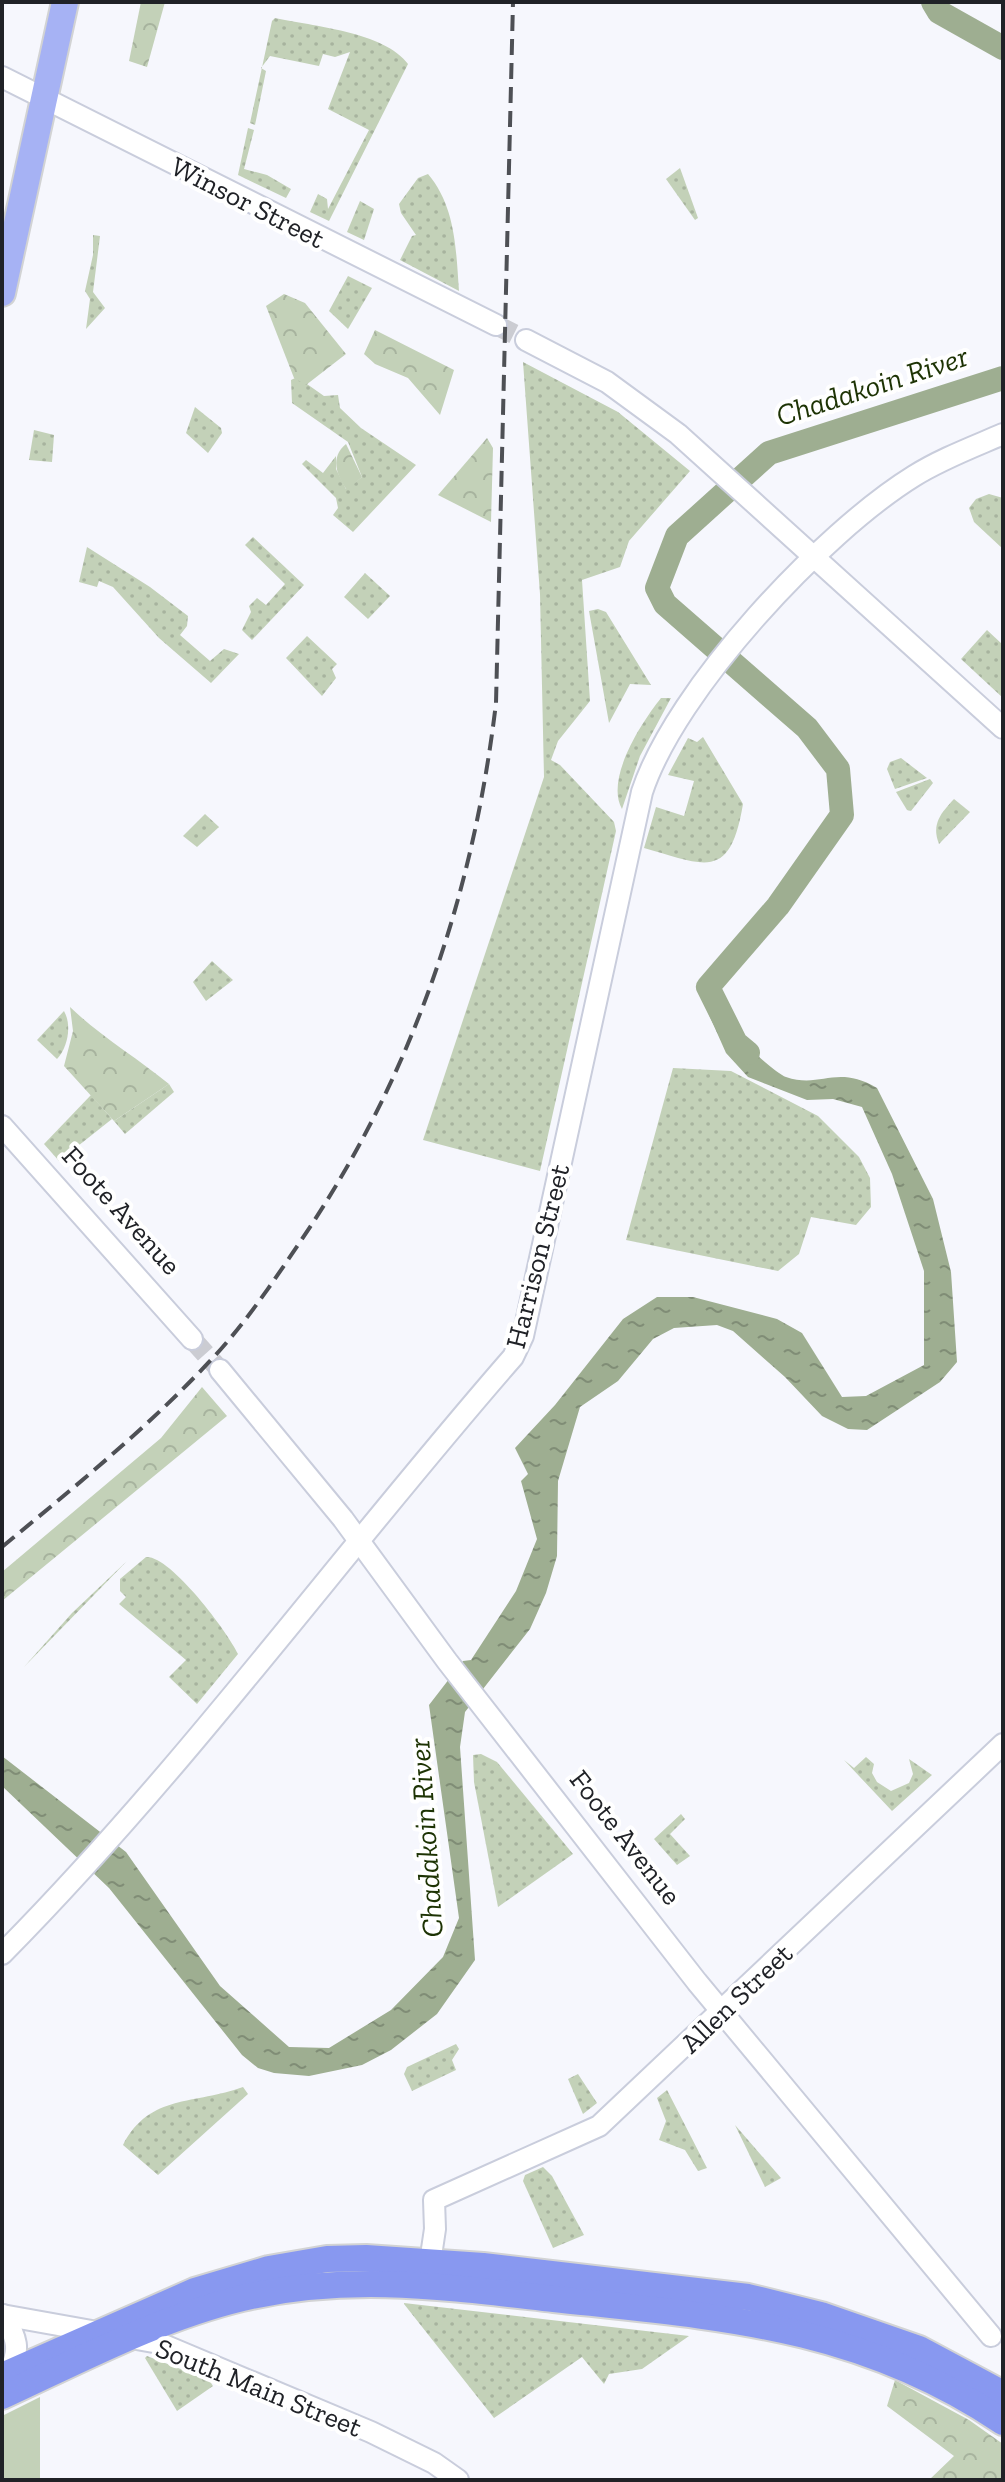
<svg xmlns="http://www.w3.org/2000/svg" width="1005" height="2482" viewBox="0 0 1005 2482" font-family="'Zilla Slab',serif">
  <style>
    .grass { fill: url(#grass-dots) }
    .forest { fill: url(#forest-crowns) }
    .park { fill: #c3d1b8 }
    .water { fill: url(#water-ripples) }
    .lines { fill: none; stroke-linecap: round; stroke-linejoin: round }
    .river { stroke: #9eae91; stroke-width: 24 }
    .tertiary-tunnel { stroke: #cbccd2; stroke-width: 20; stroke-dasharray: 20 10; stroke-linecap: butt }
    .tertiary-casing { stroke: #c9cddc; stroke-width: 24 }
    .primary-casing { stroke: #d2d3d4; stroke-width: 30 }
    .trunk-casing { stroke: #d2d3d4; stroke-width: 30 }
    .tertiary { stroke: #fff; stroke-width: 20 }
    .primary { stroke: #a6b2f4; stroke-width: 26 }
    .trunk { stroke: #8898f0; stroke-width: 26 }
    .rail { stroke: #4e5055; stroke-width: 4; stroke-dasharray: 16 8; stroke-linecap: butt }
    .labels { text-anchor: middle; stroke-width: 8; stroke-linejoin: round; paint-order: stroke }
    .street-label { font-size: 28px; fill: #202227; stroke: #fff }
    .water-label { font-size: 30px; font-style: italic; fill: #1d3304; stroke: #fff }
  </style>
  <defs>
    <pattern id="grass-dots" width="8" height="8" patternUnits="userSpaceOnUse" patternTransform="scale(2)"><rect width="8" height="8" fill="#c3d1b8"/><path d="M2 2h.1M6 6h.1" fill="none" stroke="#a7b39e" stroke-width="1.8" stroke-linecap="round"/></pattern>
    <pattern id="forest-crowns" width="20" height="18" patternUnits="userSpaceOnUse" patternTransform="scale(2)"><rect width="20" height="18" fill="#c3d1b8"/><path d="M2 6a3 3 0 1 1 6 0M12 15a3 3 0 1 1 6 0" fill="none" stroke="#a7b39e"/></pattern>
    <pattern id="water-ripples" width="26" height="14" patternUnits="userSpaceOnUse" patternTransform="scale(2)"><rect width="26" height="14" fill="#9eae91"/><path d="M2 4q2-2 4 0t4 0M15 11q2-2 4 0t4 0" fill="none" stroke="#808d76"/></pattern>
  </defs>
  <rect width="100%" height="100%" fill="#f6f7fd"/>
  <g class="grass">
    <path d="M275,18C312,26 385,32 408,64L329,221L310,212L318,194L327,199L328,209L369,130L328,109L350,52L335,57L323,54L319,66L270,56L261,68L266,71L255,125L250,123L272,21Z"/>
    <polygon points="248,128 254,130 244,169 267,175 291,189 286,198 238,175"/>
    <polygon points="680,168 698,218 695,220 666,179"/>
    <path d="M428,174C456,207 456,251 459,291L400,260L412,236L416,235L401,213L399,204L418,178Z"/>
    <polygon points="360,201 374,209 364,240 347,232"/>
    <polygon points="93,235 100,236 93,292 105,308 86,329 90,299 85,291 93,255"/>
    <polygon points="348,276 372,288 348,329 329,311"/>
    <polygon points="523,362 618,412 690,471 629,541 620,567 582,580 590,701 558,741 551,760 560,765 614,822 616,831 540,1171 423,1140 544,777 540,594"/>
    <polygon points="297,377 324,396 338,395 340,408 361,428 416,465 353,532 333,515 338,508 336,498 302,464 306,460 323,473 336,456 336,469 346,489 362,477 348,442 292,403 291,380"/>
    <polygon points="195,407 221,428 222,433 208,453 186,433"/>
    <polygon points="34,430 54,435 52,462 29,460"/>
    <polygon points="989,494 1003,498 1003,549 974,522 969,508 976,499"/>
    <polygon points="253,537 304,585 252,640 242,630 251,612 249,606 257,598 266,605 285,584 245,545"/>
    <polygon points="87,547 150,587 188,616 187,626 180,635 210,661 224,649 239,654 211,683 159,638 113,587 99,581 97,587 79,582"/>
    <polygon points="365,573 390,596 368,619 344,597"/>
    <polygon points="598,609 606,612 651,685 630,684 609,723 589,611"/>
    <polygon points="987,630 1003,645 1003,698 961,659"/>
    <polygon points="307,636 337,664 332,669 336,678 322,696 286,658"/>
    <path d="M661,698H671L640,756L622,809C605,779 641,723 661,698Z"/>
    <path d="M703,737L743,804C730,882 705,865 644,848L656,807L684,816L694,781L668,775L688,738L697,742Z"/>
    <polygon points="901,758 927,778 895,789 887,769 890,762"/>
    <polygon points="930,779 933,783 911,811 907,810 896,792"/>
    <path d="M954,799L970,812L939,844C931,824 941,813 954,799Z"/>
    <polygon points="205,814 219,827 197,847 183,836"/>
    <polygon points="212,961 233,980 206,1001 193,982"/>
    <path d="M64,1011C72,1025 68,1047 57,1059L37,1040Z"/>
    <polygon points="673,1068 731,1071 818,1116 859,1157 870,1178 871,1207 856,1225 811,1217 799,1254 778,1271 626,1240"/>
    <polygon points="169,1084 174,1092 125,1134 114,1121"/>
    <polygon points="91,1095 112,1119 59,1161 44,1144"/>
    <path d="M146,1557C170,1555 228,1632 238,1654L197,1704L169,1677L186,1660L119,1604L126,1597L120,1591V1579Z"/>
    <polygon points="127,1561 24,1667 72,1613"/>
    <polygon points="481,1754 497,1762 573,1854 498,1907 474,1782 473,1755"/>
    <polygon points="866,1757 874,1764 872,1773 877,1782 891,1791 909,1783 913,1774 909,1759 932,1775 892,1811 844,1760 854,1768"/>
    <polygon points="681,1814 685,1819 670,1834 690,1856 677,1865 654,1839"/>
    <polygon points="456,2044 459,2049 452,2060 456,2070 412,2091 404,2074 407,2067"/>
    <polygon points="578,2074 597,2103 583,2114 568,2079"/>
    <path d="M243,2087L248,2094L158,2175L123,2145C150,2093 195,2105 243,2087Z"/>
    <polygon points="667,2090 707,2168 698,2171 685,2150 659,2140 666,2121 657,2098"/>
    <polygon points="735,2125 781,2178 765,2187"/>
    <polygon points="543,2167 552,2176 584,2235 553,2248 523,2181 525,2175"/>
    <polygon points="404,2304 404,2303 689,2336 642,2369 609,2374 604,2384 582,2357 494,2418"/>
    <polygon points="147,2356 209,2380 213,2386 177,2411 145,2358"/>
  </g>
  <g class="forest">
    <polygon points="141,2 165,2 147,67 129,61"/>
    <polygon points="284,294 305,303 346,354 306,385 294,378 266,306"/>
    <polygon points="375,330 454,370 440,415 408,378 375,364 364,354"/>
    <polygon points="487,438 493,448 491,522 438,495"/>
    <path d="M346,444L362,477L347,490C336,475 330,457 346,444Z"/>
    <path d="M70,1007C100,1036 136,1057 169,1084L114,1121L64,1066L73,1031Z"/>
    <polygon points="202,1387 227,1416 2,1601 2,1572 161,1438"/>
    <polygon points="895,2380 969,2420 1003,2444 1003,2480 929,2480 954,2456 887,2406"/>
  </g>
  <polygon class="park" points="40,2397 40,2480 2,2480 2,2416"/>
  <path class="water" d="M706,1008C722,1022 772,1072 786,1077C821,1089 836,1064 877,1088L933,1199L951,1272L957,1362L940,1382L867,1430L848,1429L822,1416L785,1377L733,1331L717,1325L674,1328L653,1339L618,1381L580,1407L558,1481L557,1556L546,1593L530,1629L465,1712L460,1747L475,1960L437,2014L391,2050L362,2065L309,2076L274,2073L258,2068L242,2055L109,1888L2,1786V1756L126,1852L220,1986L289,2047L329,2048L391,2010L443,1957L459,1918L429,1705L463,1661L471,1660L516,1591L537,1539L521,1481L528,1474L515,1448L555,1405L623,1319L657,1297H693L777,1319L802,1333L842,1397L866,1396L924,1365V1271L892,1174L862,1107L833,1099L807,1100L748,1077L726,1053Z"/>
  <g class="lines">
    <g class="river">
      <polyline points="933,2 939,12 1003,48"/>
      <polyline points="748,1053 736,1043 708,987 778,906 842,815 838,769 807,728 665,604 657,588 677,536 769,453 1003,378"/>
    </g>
    <g class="tertiary-tunnel">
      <polyline points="496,325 526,340"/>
      <polyline points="192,1339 220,1370"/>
    </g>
    <g class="tertiary-casing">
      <g id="tertiary">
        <polyline points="2,77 496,325"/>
        <polyline points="526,340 607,382 678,434 1003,728"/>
        <polyline points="2,1126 192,1339"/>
        <polyline points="220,1370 343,1519 447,1661 697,1982 991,2336"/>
        <path d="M2,1954C186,1768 341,1554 513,1357L523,1336L642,792C676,689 822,533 914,476C941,459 973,447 1003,434"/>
        <polyline points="428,2276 435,2229 434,2200 599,2126 1003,1744"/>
        <polyline points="2,2315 159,2343 371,2432 434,2463 458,2480"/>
        <path d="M3,2315C17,2337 21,2350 9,2372"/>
      </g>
    </g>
    <g class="primary-casing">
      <polyline id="primary" points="2,293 65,2"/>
    </g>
    <g class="trunk-casing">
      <g id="trunk">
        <polyline points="2,2376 195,2291 269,2269 327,2259 366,2258 483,2266 748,2297 821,2315 919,2349 1003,2394"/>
        <path d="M2,2396C80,2360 159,2318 242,2298C350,2273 446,2287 554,2299C720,2317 859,2325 1003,2422"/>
      </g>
    </g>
    <use href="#tertiary" class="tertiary"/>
    <use href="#primary" class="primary"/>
    <use href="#trunk" class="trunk"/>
    <path class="rail" d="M2,1547C78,1484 155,1422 221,1349C251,1315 275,1279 300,1242C411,1079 473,898 496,703L513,2"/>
  </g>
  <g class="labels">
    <g class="street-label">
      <text transform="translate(248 202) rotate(27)" y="10">Winsor Street</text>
      <text transform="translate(122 1210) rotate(48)" y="10">Foote Avenue</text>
      <text transform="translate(537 1256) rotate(-76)" y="10">Harrison Street</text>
      <text transform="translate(626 1837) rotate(52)" y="10">Foote Avenue</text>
      <text transform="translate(736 1998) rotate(-44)" y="10">Allen Street</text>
      <text transform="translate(259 2387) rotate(22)" y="10">South Main Street</text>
    </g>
    <g class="water-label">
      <text transform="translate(872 386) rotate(-18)" y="10">Chadakoin River</text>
      <text transform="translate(426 1838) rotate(-94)" y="10">Chadakoin River</text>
    </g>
  </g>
  <rect width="1005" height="2482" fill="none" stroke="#202227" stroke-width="8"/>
</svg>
